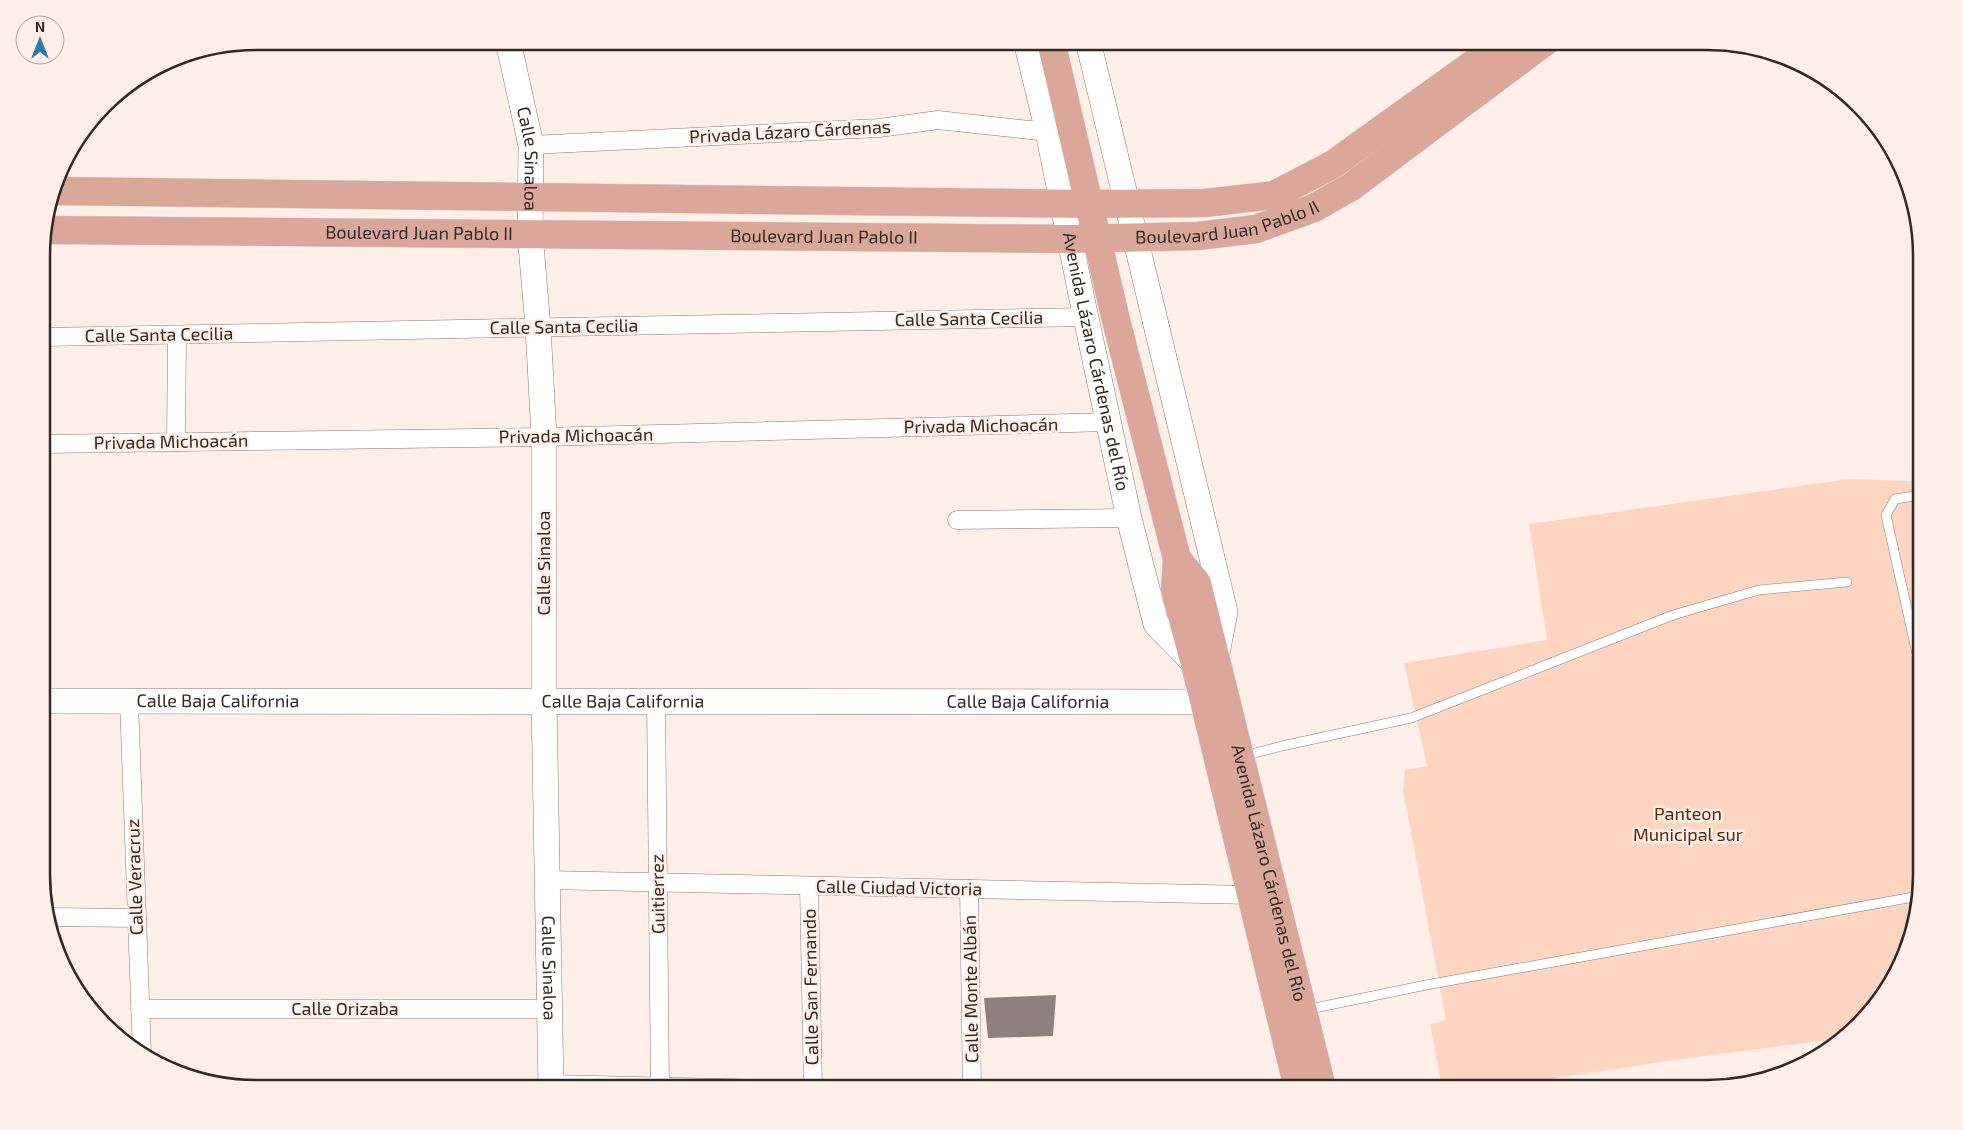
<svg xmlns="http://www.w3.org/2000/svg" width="1963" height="1130" viewBox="0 0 1963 1130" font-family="'Exo 2',sans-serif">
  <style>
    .green { fill: #fdd5c1 }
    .building { fill: #8f7f7d }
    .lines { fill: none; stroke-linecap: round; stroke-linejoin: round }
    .lane-casing { stroke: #887b74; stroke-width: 10 }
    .street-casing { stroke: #887b74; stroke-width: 19 }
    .secondary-casing { stroke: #887b74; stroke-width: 26 }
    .primary-casing { stroke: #d6d4d4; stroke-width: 29 }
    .lane { stroke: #fff; stroke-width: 9 }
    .street { stroke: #fff; stroke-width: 18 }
    .secondary { stroke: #fff; stroke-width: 25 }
    .primary { stroke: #dba79a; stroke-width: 28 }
    .labels { text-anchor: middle; stroke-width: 5; stroke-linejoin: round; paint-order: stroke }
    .street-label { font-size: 18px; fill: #302a27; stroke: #ffefe8 }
    .park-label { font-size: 18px; fill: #5a2704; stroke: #ffefe8 }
    .rim { fill: none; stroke: #302a27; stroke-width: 2.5 }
  </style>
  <rect width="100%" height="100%" fill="#ffefe8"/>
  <polygon class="green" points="1850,479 1909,481 1921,479 1921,888 1893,981 1859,1026 1844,1038 1681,1059 1492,1088 1442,1088 1430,1024 1446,1020 1403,790 1405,770 1427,766 1404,663 1547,640 1529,524"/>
  <polygon class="building" points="1056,995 1053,1036 988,1038 984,998"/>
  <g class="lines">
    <g class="lane-casing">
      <g id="lane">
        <polyline points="1921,495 1895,499 1886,515 1921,672"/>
        <polyline points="1243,756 1282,746 1411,718 1673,615 1759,590 1847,582"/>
        <polyline points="1305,1010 1426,985 1919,896"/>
      </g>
    </g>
    <g class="street-casing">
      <g id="street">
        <polyline points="531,145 879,128 938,120 1048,132"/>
        <polyline points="43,337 1086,317"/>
        <polyline points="176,442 177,335"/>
        <polyline points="43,444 544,437 1109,422"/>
        <polyline points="957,520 1129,518"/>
        <polyline points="656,700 660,1089"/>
        <polyline points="129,701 142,1054"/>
        <polyline points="547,880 1251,895"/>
        <polyline points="809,886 813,1089"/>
        <polyline points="969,889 972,1089"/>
        <polyline points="49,917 137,918"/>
        <polyline points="140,1009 550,1009"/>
        <polyline points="551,1084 763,1089"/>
      </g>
    </g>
    <g class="secondary-casing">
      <g id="secondary">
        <path id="s1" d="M508,41L531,145L530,234L538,327L544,437V700L551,1089"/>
        <path id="s2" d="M1026,41L1048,132L1083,304L1129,518L1156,624L1195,664"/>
        <polyline points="1088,41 1225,612 1216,659"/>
        <path id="s3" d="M43,701L1204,702"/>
      </g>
    </g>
    <g class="primary-casing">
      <g id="primary">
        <polyline points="1051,41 1115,316 1177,559 1175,590 1195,664 1298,1088"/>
        <polyline points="54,191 1090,204 1205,203 1274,195 1332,165 1505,41"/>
        <path id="s4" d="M43,230L1070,239L1198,236L1256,229L1314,208L1351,187L1546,41"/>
        <path id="s5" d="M1177,559L1197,583L1322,1088"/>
      </g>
    </g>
    <use href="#lane" class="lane"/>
    <use href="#street" class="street"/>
    <use href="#secondary" class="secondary"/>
    <use href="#primary" class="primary"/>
  </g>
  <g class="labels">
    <g class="street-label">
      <text transform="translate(790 132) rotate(-3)" y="6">Privada Lázaro Cárdenas</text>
      <text dy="6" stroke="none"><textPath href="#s1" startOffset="120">Calle Sinaloa</textPath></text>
      <text dy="6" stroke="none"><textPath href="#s4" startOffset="1186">Boulevard Juan Pablo II</textPath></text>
      <text dy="6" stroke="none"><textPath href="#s4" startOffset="376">Boulevard Juan Pablo II</textPath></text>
      <text dy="6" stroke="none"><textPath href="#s4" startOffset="781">Boulevard Juan Pablo II</textPath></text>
      <text transform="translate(969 319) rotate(-1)" y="6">Calle Santa Cecilia</text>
      <text transform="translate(564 327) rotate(-1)" y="6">Calle Santa Cecilia</text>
      <text transform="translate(159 335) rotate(-1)" y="6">Calle Santa Cecilia</text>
      <text dy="6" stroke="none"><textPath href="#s2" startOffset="328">Avenida Lázaro Cárdenas del Río</textPath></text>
      <text transform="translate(981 426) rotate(-1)" y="6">Privada Michoacán</text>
      <text transform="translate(576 436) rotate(-1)" y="6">Privada Michoacán</text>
      <text transform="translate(171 442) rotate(-1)" y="6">Privada Michoacán</text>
      <text transform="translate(544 563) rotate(-90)" y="6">Calle Sinaloa</text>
      <text dy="6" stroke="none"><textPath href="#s3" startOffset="175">Calle Baja California</textPath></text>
      <text dy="6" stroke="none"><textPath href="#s3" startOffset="580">Calle Baja California</textPath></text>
      <text dy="6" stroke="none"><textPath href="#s3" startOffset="985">Calle Baja California</textPath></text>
      <text dy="6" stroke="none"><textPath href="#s5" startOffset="330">Avenida Lázaro Cárdenas del Río</textPath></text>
      <text transform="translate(135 877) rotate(-92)" y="6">Calle Veracruz</text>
      <text transform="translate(899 888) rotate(1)" y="6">Calle Ciudad Victoria</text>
      <text transform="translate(658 894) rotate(-91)" y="6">Guitierrez</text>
      <text dy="6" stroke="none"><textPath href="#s1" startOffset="930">Calle Sinaloa</textPath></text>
      <text transform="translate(811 987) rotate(-91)" y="6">Calle San Fernando</text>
      <text transform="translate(971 989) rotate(-91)" y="6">Calle Monte Albán</text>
      <text x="345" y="1015">Calle Orizaba</text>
    </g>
    <g class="park-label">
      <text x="1688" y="820">Panteon<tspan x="1688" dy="21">Municipal sur</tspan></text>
    </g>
  </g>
  <path d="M0 0H1963V1130H0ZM256 50H1707A206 206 0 0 1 1913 256V874A206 206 0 0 1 1707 1080H256A206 206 0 0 1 50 874V256A206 206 0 0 1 256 50Z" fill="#ffefe8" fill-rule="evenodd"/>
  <path class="rim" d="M256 50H1707A206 206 0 0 1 1913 256V874A206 206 0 0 1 1707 1080H256A206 206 0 0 1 50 874V256A206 206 0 0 1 256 50Z"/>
  <g transform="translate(40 40)"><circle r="24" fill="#ffefe8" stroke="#aca09b"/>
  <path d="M0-4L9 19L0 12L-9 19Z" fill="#257baa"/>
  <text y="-8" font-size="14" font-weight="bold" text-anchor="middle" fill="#302a27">N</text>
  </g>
</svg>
